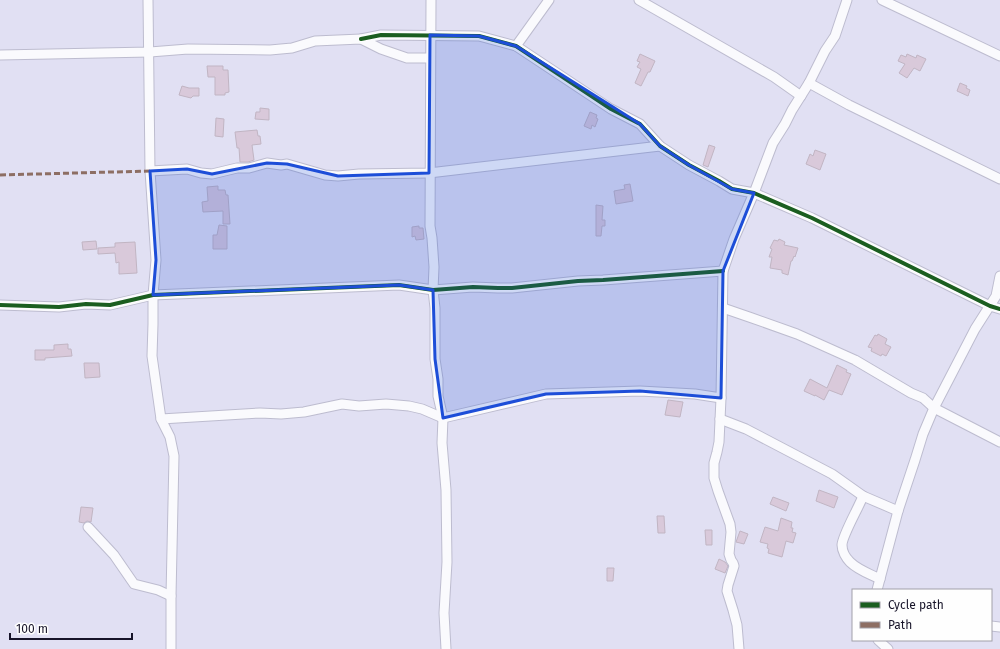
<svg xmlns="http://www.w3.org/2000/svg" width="1000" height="649" viewBox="0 0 1000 649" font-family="'Fira Sans',sans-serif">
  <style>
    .building { fill: #d9c9da; stroke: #c1b5c3 }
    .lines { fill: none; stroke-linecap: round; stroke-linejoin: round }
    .minor-casing { stroke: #bdbccf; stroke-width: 11 }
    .minor { stroke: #fafafd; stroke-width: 9 }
    .quiet { stroke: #8d6e63; stroke-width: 3; stroke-dasharray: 6 3; stroke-linecap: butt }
    .cycleway-casing { stroke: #fefefe; stroke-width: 6 }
    .cycleway { stroke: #1b5e20; stroke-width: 4 }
    .marked { fill: #1d4ed8; fill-opacity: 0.2; stroke: #1d4ed8; stroke-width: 3; stroke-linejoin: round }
  </style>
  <rect width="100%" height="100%" fill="#e1e0f3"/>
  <g class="building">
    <polygon points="640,54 655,61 650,72 648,72 641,86 635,83 641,69 637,67 640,62 637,61"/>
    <polygon points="907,54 916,58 917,55 926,59 920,71 914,68 907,78 899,73 905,64 898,61 901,55 906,57"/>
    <polygon points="207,66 223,66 223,70 228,70 229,92 225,93 225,95 215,95 215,77 208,77"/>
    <polygon points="960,83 967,86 966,88 970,90 968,96 957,91"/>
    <polygon points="182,86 189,88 199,88 199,96 193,96 191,98 179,95"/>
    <polygon points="260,108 269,109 269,120 255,119 256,112 260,112"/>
    <polygon points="590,112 597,115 596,118 598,119 595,127 592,125 591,129 584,126"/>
    <polygon points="216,118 224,119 223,137 215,136"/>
    <polygon points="257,130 258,136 260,136 261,144 252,145 254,160 248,162 240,162 239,148 237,148 235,132"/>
    <polygon points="709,145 715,147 708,167 703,165"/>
    <polygon points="815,150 826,154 820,170 806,164 810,154 813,156"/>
    <polygon points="630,184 633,201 616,204 614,191 625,189 624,185"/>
    <polygon points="218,186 218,190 225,190 226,195 228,195 230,224 223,224 223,211 203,212 202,202 208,201 207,187"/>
    <polygon points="596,205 603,206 602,220 605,220 605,226 602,226 601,236 596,236"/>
    <polygon points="219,225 227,226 227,249 213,249 213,235 217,235"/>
    <polygon points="419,226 419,228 423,228 424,239 416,240 415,236 412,237 412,227"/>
    <polygon points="779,239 785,242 784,245 798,248 795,257 794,256 792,261 791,261 788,275 782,273 782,270 770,268 772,257 769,257 772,249 770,248 774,240 778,241"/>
    <polygon points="96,241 97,249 83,250 82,242"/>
    <polygon points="135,242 137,273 119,274 119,262 116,263 115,253 98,254 98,248 115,247 115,243"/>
    <polygon points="878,334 887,339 885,344 891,347 886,356 882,354 881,356 871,351 872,348 868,347 875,335 877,336"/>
    <polygon points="68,344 68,349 71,349 72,356 45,358 45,360 35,360 35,350 54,350 54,345"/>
    <polygon points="84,363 99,363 100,377 85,378"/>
    <polygon points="837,365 847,370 846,372 851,374 842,395 829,390 824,400 815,395 815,396 804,391 810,379 827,388"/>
    <polygon points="668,400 683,402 680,417 665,415"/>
    <polygon points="819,490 838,497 834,508 816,501"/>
    <polygon points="773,497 789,503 786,511 770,504"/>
    <polygon points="81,507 93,508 91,522 87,521 84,523 79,522"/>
    <polygon points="657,516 664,516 665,533 658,533"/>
    <polygon points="781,518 792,522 791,528 793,528 792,532 796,533 793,543 786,541 782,557 768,553 769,549 767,548 768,544 760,542 765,527 778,531"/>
    <polygon points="705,530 712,530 712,545 706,545"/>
    <polygon points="740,531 748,534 744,544 736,542"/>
    <polygon points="719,559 725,562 728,566 725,573 715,569"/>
    <polygon points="607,568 614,568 613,581 607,581"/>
  </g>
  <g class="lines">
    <g class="minor-casing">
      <g id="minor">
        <polyline points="148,0 150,171 156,260 153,295 153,324 152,356 161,419 170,437 174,456 171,596 171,649"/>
        <polyline points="431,0 430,226 432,238 434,267 433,290 435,308 435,359 438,379 438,396 443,418 442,443 446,490 447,562 444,613 446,649"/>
        <polyline points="639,0 774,77 801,96"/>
        <polyline points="882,0 1000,56"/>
        <polyline points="361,39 381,35 479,36 516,46 611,109 640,124 660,146 689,165 719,181 732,189 754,193 812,218 990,306 1000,309"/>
        <polyline points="516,46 549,0"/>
        <polyline points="0,55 150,52 188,49 270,50 292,48 315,41 361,39 381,49 407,58 430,58"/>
        <polyline points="809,83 849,105 1000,179"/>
        <polyline points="150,171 187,169 201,173 212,174 237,168 249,168 267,163 281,165 287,164 325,175 338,176 359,174 429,173 660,146"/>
        <polyline points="0,305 59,307 86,304 110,305 153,295 399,285 433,290 473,287 498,288 512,288 578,281 603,280 723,271"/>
        <polyline points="723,308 752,318 797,334 855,360 911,393 923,398 934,408 1000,442"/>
        <polyline points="161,419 260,413 281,414 304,412 342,404 359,406 386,404 409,406 422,409 443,418 546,394 640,391 695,394 721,398"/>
        <polyline points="720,419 746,429 832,474 863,496 898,511"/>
        <path d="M863,496C859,507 842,536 842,545C842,551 846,558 850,562C858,570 870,574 880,579"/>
        <polyline points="88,527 114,555 134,584 158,590 171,596"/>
        <polyline points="877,590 898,511 915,460 923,434 934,408 975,329 996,296 1000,276"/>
        <polyline points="991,626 1000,627"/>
        <polyline points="878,640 888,649"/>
        <polyline points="739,649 737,625 733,610 727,591 728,585 734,566 733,563 731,560 729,554 731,532 730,524 718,491 714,478 714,463 717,452 719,442 721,398 723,271 734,239 754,193 773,143 785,124 792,110 809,83 825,51 835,36 847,0"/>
      </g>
    </g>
    <use href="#minor" class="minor"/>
    <polyline class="quiet" points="0,175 150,171"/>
    <g class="cycleway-casing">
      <g id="cycleway">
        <polyline points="361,39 381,35 479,36 516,46 611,109 640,124 660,146 689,165 719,181 732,189 754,193 812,218 990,306 1000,309"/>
        <polyline points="0,305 59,307 86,304 110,305 153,295 399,285 433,290 473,287 498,288 512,288 578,281 603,280 723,271"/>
      </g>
    </g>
    <use href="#cycleway" class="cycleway"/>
  </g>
  <path class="marked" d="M430,35L479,36L516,46L640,124L660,146L689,165L732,189L754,193L723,271L721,398L640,391L546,394L443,418L435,359L433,290L399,285L153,295L156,260L150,171L187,169L212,174L267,163L287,164L338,176L429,173Z"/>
  <rect x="852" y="589" width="140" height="52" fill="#fefefe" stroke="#a2a0a9"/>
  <rect x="860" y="602" width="20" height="6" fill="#1b5e20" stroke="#a2a0a9"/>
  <text x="888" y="609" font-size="12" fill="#171429">Cycle path</text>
  <rect x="860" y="622" width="20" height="6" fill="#8d6e63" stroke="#a2a0a9"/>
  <text x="888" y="629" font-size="12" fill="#171429">Path</text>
  <path d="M10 633v6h122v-6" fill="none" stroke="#171429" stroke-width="2"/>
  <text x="16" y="633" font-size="12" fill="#171429" stroke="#fefefe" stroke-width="3" paint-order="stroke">100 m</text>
</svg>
